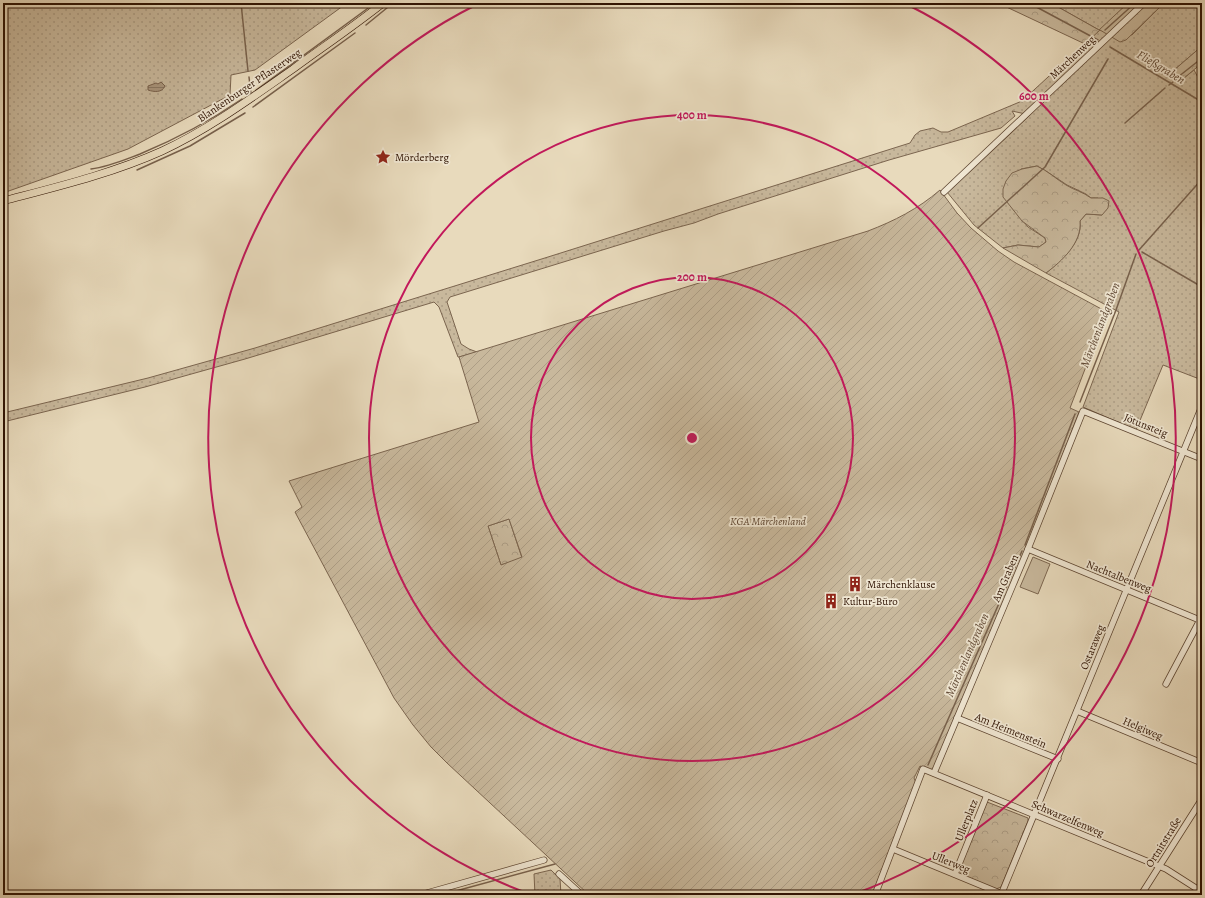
<svg xmlns="http://www.w3.org/2000/svg" width="1205" height="898" viewBox="0 0 1205 898" font-family="Alegreya,serif">
  <style>
    .grass { fill: url(#grass-dots); stroke: #7b654f }
    .forest { fill: url(#forest-crowns); stroke: #7b654f }
    .garden { fill: url(#garden-furrows); stroke: #7b654f; fill-rule: evenodd }
    .pitch { fill: #c8b89c; stroke: #7b654f }
    .water { fill: url(#water-rules); stroke: #78614c }
    .lines { fill: none; stroke-linecap: round; stroke-linejoin: round }
    .stream { stroke: #78614c; stroke-width: 1.5 }
    .minor-casing { stroke: #5c4430; stroke-width: 7 }
    .major-casing { stroke: #2e1202; stroke-width: 8 }
    .minor { stroke: #f0e7d3; stroke-width: 5.5 }
    .major { stroke: #e8dabc; stroke-width: 7 }
    .ring { fill: none; stroke: #c2185b; stroke-width: 2 }
    .labels { text-anchor: middle; stroke-width: 3.5; stroke-linejoin: round; paint-order: stroke }
    .street-label { font-size: 11px; fill: #2e1202; stroke: #f0e7d3 }
    .poi-label { font-size: 11px; fill: #2e1202; stroke: #f0e7d3; text-anchor: start }
    .park-label { font-size: 11px; font-style: italic; fill: #5c4430; stroke: #f0e7d3 }
    .water-label { font-size: 12px; font-style: italic; fill: #5f4733; stroke: #f0e7d3 }
    .centre { fill: #c2185b; stroke: #f0e7d3; stroke-width: 2 }
    .ring-label { font-size: 12px; text-anchor: middle; font-weight: bold; fill: #c2185b; stroke: #f0e7d3; stroke-width: 3.5; stroke-linejoin: round; paint-order: stroke }
  </style>
  <defs>
    <pattern id="grass-dots" width="8" height="8" patternUnits="userSpaceOnUse"><rect width="8" height="8" fill="#c8b89c"/><path d="M2 2h.1M6 6h.1" fill="none" stroke="#ac9d85" stroke-width="1.8" stroke-linecap="round"/></pattern>
    <pattern id="forest-crowns" width="20" height="18" patternUnits="userSpaceOnUse"><rect width="20" height="18" fill="#c8b89c"/><path d="M2 6a3 3 0 1 1 6 0M12 15a3 3 0 1 1 6 0" fill="none" stroke="#ac9d85"/></pattern>
    <pattern id="garden-furrows" width="10" height="10" patternUnits="userSpaceOnUse"><rect width="10" height="10" fill="#c8b89c"/><path d="M-1 1l2-2M0 10L10 0M9 11l2-2" fill="none" stroke="#ac9d85"/></pattern>
    <pattern id="water-rules" width="6" height="5" patternUnits="userSpaceOnUse"><rect width="6" height="5" fill="#a9967d"/><path d="M0 2.5h6" fill="none" stroke="#8a7964"/></pattern>
  </defs>
  <rect width="100%" height="100%" fill="#e8dabc"/>
  <filter id="stains"><feTurbulence type="fractalNoise" baseFrequency=".005" numOctaves="4"/><feColorMatrix values="0 0 0 0 .2 0 0 0 0 .09 0 0 0 0 .02 0 0 0 .5 -.17"/></filter>
  <radialGradient id="worn" r=".72"><stop offset=".6" stop-color="#630" stop-opacity="0"/><stop offset="1" stop-color="#630" stop-opacity=".3"/></radialGradient>
  <g class="grass">
    <polygon points="3,3 347,3 255,70 231,75 230,95 128,149 3,193"/>
    <path d="M1051,3H1128L1100,30L1132,35L1164,3H1202V46L1173,71L1184,78L1194,70L1202,85V380L1163,365L1136,430L1083,407L1119,312L1046,273C1061,261 1083,242 1080,221L1086,214L1102,215L1098,198H1091L1086,194L1067,185L1046,171L1037,166L1021,169L1012,208L1028,227L1045,238L1046,242L1039,247L1018,245L1003,248L974,225L947,192L1030,115L1012,111L1015,116L1001,128L889,160L718,214L694,223L664,231L450,297L447,302L461,344L469,349L477,352L459,357H458L439,307L434,302L245,359L145,387L3,422V413L148,378L255,348L548,257L910,143L915,135L920,131L933,128L941,132H948L1022,101L1099,30Z"/>
    <polygon points="551,870 560,879 561,895 535,895 534,874"/>
  </g>
  <g class="forest">
    <polygon points="998,3 1051,3 1099,30 1128,3 1164,3 1126,40 1120,42 1100,30 1085,44"/>
    <polygon points="1202,46 1202,63 1184,78 1176,77 1173,74 1173,71"/>
    <path d="M1037,166C1048,171 1056,179 1066,185C1074,190 1083,192 1091,198H1103L1109,201L1108,208L1102,215L1086,214L1080,221C1082,243 1062,261 1046,273L1003,248L1018,245L1039,247L1046,242L1045,238L1022,221L1003,197V189L1006,181L1012,173L1022,169Z"/>
    <polygon points="509,519 522,558 501,565 488,526"/>
    <polygon points="987,802 1028,818 1028,821 1001,887 996,889 962,875 959,868"/>
  </g>
  <path class="garden" d="M940,190L957,213L971,228L998,251L1014,262L1107,312L1070,408L1079,412L1027,547L933,771L920,766L914,778L916,783L872,895H589L447,763L431,747L413,725L394,698L295,512L302,507L289,481L479,422L459,357L868,231C894,221 918,209 940,190ZM509,519L522,557L501,565L488,526Z"/>
  <polygon class="pitch" points="1033,557 1050,564 1038,594 1020,587"/>
  <path class="water" d="M161,82L165,86C162,93 154,92 148,90V86L156,83L158,84Z"/>
  <g class="lines">
    <g class="stream">
      <polyline points="241,3 248,71"/>
      <polyline points="1029,3 1098,40"/>
      <polyline points="366,25 393,3"/>
      <polyline points="1105,30 1135,3"/>
      <polyline points="1110,47 1202,102"/>
      <polyline points="249,77 251,94 375,3"/>
      <polyline points="1178,77 1202,58"/>
      <polyline points="1169,85 1173,82"/>
      <polyline points="253,107 355,33"/>
      <polyline points="1125,123 1165,88"/>
      <path d="M91,169C108,167 124,160 140,154C176,139 210,121 242,99"/>
      <polyline points="137,170 190,146 245,113"/>
      <polyline points="978,228 1045,167 1108,59"/>
      <polyline points="1139,250 1202,179"/>
      <polyline points="1142,252 1202,287"/>
      <polyline points="1080,402 1116,310 1136,254"/>
      <polyline points="1025,545 1075,414"/>
      <polyline points="928,765 1022,551"/>
      <polyline points="441,895 555,864"/>
    </g>
    <g class="minor-casing">
      <g id="minor">
        <polyline points="944,192 1144,3"/>
        <polyline points="1028,549 1202,621"/>
        <polyline points="1166,684 1200,620"/>
        <polyline points="1077,711 1202,763"/>
        <polyline points="957,718 1058,759"/>
        <polyline points="934,773 1028,549 1083,411 1202,459"/>
        <polyline points="893,849 1002,894"/>
        <polyline points="559,874 582,895"/>
        <polyline points="955,874 987,795"/>
        <polyline points="420,895 544,860"/>
        <polyline points="875,895 923,769 1166,869 1202,892"/>
        <polyline points="1001,895 1202,406"/>
        <polyline points="1141,895 1202,799"/>
      </g>
    </g>
    <g class="major-casing">
      <path id="major" d="M3,201C56,187 111,174 162,151C209,129 250,99 293,69C323,47 354,26 383,3"/>
    </g>
    <use href="#minor" class="minor"/>
    <use href="#major" class="major"/>
  </g>
  <g class="ring">
    <circle cx="692" cy="438" r="161"/>
    <circle cx="692" cy="438" r="323"/>
    <path d="M530 894A484 484 0 0 1 476 5M908 5A484 484 0 0 1 854 894"/>
  </g>
  <defs>
    <g id="sight-bare" transform="scale(1.2)"><path d="M0-6L1.8-2.2L6-1.7L2.9 1.2L3.7 5.4L0 3.3L-3.7 5.4L-2.9 1.2L-6-1.7L-1.8-2.2Z" fill="#8f2418" stroke="#f0e7d3" stroke-width="2.5" paint-order="stroke"/></g>
    <g id="building-bare" transform="scale(1.2)"><path d="M-4-6H4V6H1V3H-1V6H-4ZM-2.5-4.3h1.7v1.8h-1.7ZM.8-4.3h1.7v1.8H.8ZM-2.5-1h1.7V.8h-1.7ZM.8-1h1.7V.8H.8Z" fill="#8f2418" stroke="#f0e7d3" stroke-width="2.5" paint-order="stroke"/></g>
  </defs>
  <g fill-rule="evenodd">
    <use href="#sight-bare" x="383" y="157"/>
    <use href="#building-bare" x="855" y="584"/>
    <use href="#building-bare" x="831" y="601"/>
  </g>
  <g class="labels">
    <g class="street-label">
      <text transform="translate(1072 57) rotate(-43)" y="4">Märchenweg</text>
      <text transform="translate(249 85) rotate(-34)" y="4">Blankenburger Pflasterweg</text>
      <text transform="translate(1146 425) rotate(22)" y="4">Jötunsteig</text>
      <text transform="translate(1119 576) rotate(22)" y="4">Nachtalbenweg</text>
      <text transform="translate(1005 578) rotate(-67)" y="4">Am Graben</text>
      <text transform="translate(1092 647) rotate(-68)" y="4">Ostaraweg</text>
      <text transform="translate(1143 728) rotate(23)" y="4">Helgiweg</text>
      <text transform="translate(1011 730) rotate(22)" y="4">Am Heimenstein</text>
      <text transform="translate(1068 818) rotate(23)" y="4">Schwarzelfenweg</text>
      <text transform="translate(966 820) rotate(-68)" y="4">Ullerplatz</text>
      <text transform="translate(1163 842) rotate(-58)" y="4">Ortnitstraße</text>
      <text transform="translate(951 862) rotate(22)" y="4">Ullerweg</text>
    </g>
    <g class="poi-label">
      <text x="395" y="161">Mörderberg</text>
      <text x="867" y="588">Märchenklause</text>
      <text x="843" y="605">Kultur-Büro</text>
    </g>
    <g class="park-label">
      <text x="768" y="525">KGA Märchenland</text>
    </g>
    <g class="water-label">
      <text transform="translate(1161 67) rotate(31)" y="4">Fließgraben</text>
      <text transform="translate(1100 325) rotate(-69)" y="4">Märchenlandgraben</text>
      <text transform="translate(967 655) rotate(-66)" y="4">Märchenlandgraben</text>
    </g>
  </g>
  <circle cx="692" cy="438" r="6" class="centre"/>
  <g class="ring-label">
    <text x="1034" y="100">600 m</text>
    <text x="692" y="119">400 m</text>
    <text x="692" y="281">200 m</text>
  </g>
  <rect width="1205" height="898" fill="none" stroke="#e8dabc" stroke-width="16"/>
  <rect x="4" y="4" width="1197" height="890" fill="none" stroke="#2e1202" stroke-width="2"/>
  <rect x="8" y="8" width="1189" height="882" fill="none" stroke="#2e1202"/>
  <rect width="100%" height="100%" filter="url(#stains)"/>
  <rect width="100%" height="100%" fill="url(#worn)"/>
</svg>
